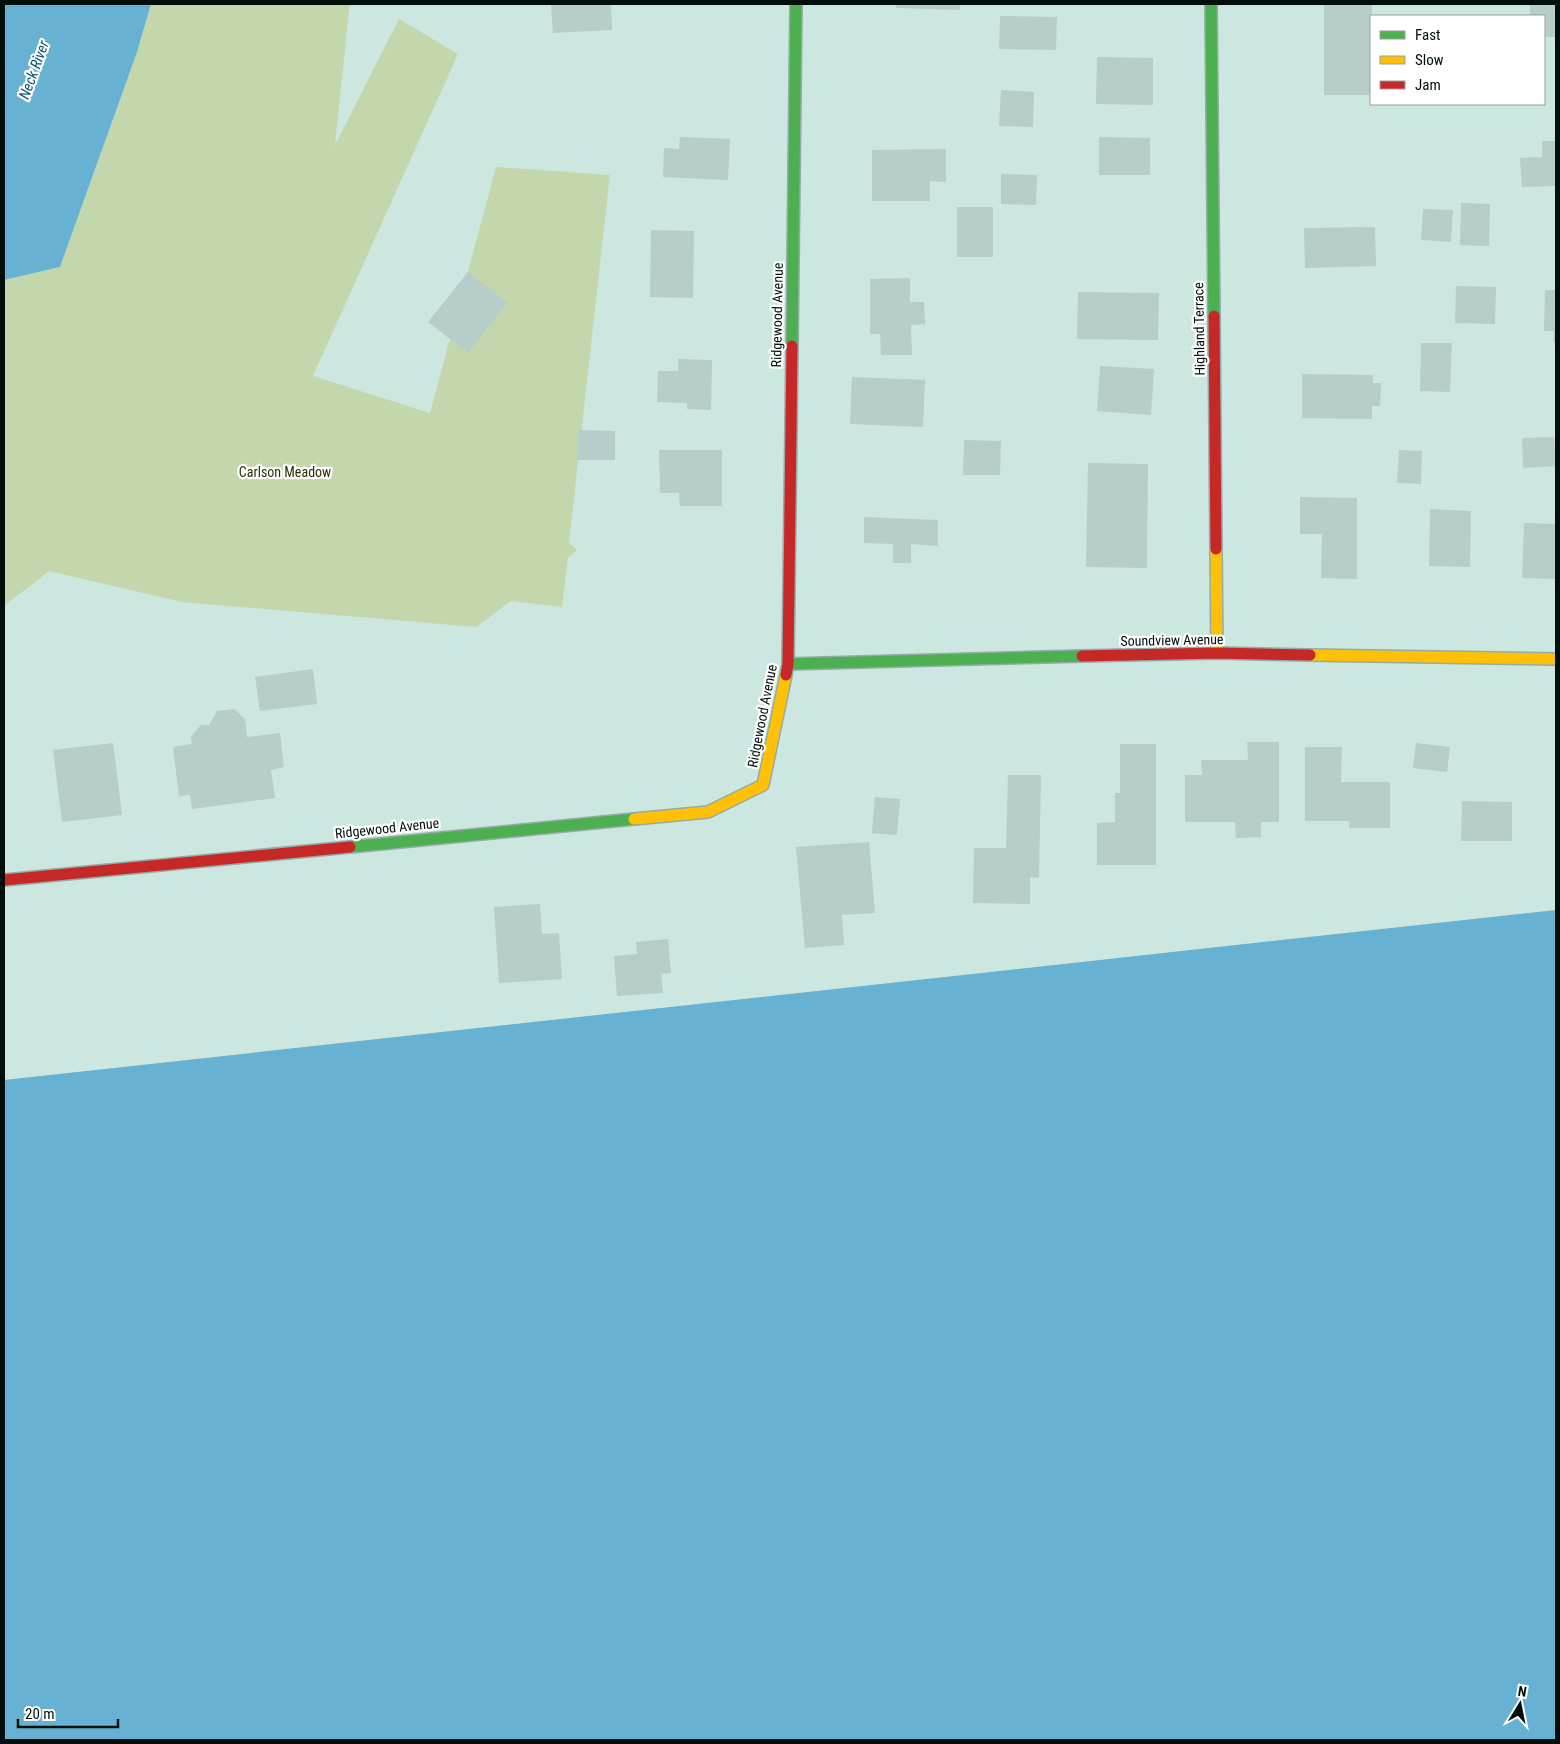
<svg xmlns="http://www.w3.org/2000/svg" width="1560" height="1744" viewBox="0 0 1560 1744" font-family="'Roboto Condensed',sans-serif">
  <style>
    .green { fill: #c4d7ac }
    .water { fill: #67b1d3 }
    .building { fill: #b6cdca }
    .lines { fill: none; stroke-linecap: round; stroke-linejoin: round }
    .fast-casing { stroke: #95aba5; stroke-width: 14 }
    .slow-casing { stroke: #95aba5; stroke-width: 14 }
    .jam-casing { stroke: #95aba5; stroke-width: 14 }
    .fast { stroke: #4caf50; stroke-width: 11 }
    .slow { stroke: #ffc107; stroke-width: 11 }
    .jam { stroke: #c62828; stroke-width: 11 }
    .labels { text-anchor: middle; stroke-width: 4.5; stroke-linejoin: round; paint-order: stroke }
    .street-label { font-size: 14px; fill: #000f0b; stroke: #fff }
    .park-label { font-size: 14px; fill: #2b3009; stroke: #fff }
    .water-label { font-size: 15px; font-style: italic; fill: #085377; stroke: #fff }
  </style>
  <rect width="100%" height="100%" fill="#cbe7df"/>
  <polygon class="green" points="151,4 351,4 349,10 335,145 399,19 458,54 313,376 430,413 496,167 610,175 569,543 577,550 568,558 562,607 511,601 476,627 182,602 49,571 4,606 4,280 60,267 137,52"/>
  <g class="water">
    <polygon points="4,4 151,4 137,52 60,267 4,280"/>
    <polygon points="1556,910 1556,1740 4,1740 4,1080"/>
  </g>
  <g class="building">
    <polygon points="551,4 611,4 612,30 553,33"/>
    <polygon points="896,4 960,4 960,10 896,8"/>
    <polygon points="1324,4 1372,4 1371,95 1324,95"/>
    <polygon points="1530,4 1556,4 1556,37 1544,37 1544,16 1530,16"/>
    <polygon points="1000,16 1057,17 1056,50 999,49"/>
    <polygon points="1097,57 1153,58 1153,105 1096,104"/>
    <polygon points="1001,90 1034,92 1033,127 999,126"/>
    <polygon points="680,137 730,139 728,180 663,177 664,148 679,149"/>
    <polygon points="1099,137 1150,138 1150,175 1099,175"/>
    <polygon points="1542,141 1556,141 1556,186 1522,187 1520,158 1542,157"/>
    <polygon points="946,149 946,182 930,181 930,201 872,201 872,150"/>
    <polygon points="1001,174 1037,175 1036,205 1001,204"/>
    <polygon points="1461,203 1490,204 1489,246 1460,245"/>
    <rect x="957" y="207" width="36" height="50"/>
    <polygon points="1423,209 1453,210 1451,242 1421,240"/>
    <polygon points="1375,227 1376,266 1305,268 1304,228"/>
    <polygon points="651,230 694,231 693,298 650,297"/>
    <polygon points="468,272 507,303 468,353 428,322"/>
    <polygon points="910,278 910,302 924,302 925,324 911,325 912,355 881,355 880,334 870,334 870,279"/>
    <polygon points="1456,286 1496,287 1495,324 1455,323"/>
    <polygon points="1545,290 1556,290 1556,342 1553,342 1554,331 1544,331"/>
    <polygon points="1078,292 1159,293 1158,340 1077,339"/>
    <polygon points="1421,343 1452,343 1450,392 1420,391"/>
    <polygon points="678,359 712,360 711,410 687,409 687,403 657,402 658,371 678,371"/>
    <polygon points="1100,366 1154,369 1151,415 1097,411"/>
    <polygon points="1302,374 1373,375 1373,383 1381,383 1380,406 1372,406 1372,419 1302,418"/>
    <polygon points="852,377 925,380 923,427 850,424"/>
    <polygon points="578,430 615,431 615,460 577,460"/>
    <polygon points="1554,437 1556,466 1523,468 1522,438"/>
    <polygon points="964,440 1001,441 1000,475 963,475"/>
    <polygon points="659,450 722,450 722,506 680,506 679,493 660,493"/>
    <polygon points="1399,450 1422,451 1421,484 1397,483"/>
    <polygon points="1088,463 1148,464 1147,568 1086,567"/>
    <polygon points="1300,497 1357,498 1357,579 1321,578 1322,534 1300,534"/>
    <polygon points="1430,509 1471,511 1470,567 1429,566"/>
    <polygon points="864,517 938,520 938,546 911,544 911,563 893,563 893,544 864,543"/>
    <polygon points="1524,523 1556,524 1556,579 1522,578"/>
    <polygon points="313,669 317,704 260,711 255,677"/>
    <polygon points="234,709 245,719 247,737 280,733 284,767 271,770 275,798 192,809 190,795 179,796 173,747 192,744 191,737 201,725 209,725 217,711"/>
    <polygon points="1247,742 1279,742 1279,822 1261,822 1261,837 1236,838 1235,822 1185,822 1185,775 1202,775 1201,760 1248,760"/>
    <polygon points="113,743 122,815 62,822 53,750"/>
    <polygon points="1416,743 1450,747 1447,772 1413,768"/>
    <polygon points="1120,744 1156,744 1156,865 1097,865 1097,823 1115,822 1115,793 1120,793"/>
    <polygon points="1305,747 1342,747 1341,782 1390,782 1390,828 1349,828 1349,821 1305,821"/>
    <polygon points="1008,775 1041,775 1039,878 1030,877 1030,904 973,903 974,848 1006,848"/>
    <polygon points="875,797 900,799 897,835 872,833"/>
    <polygon points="1462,801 1512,802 1512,841 1461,841"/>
    <polygon points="869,842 875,913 842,915 844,945 805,948 796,847"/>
    <polygon points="540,904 542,934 559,933 562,979 499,983 494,907"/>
    <polygon points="668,939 671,973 661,974 663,993 617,996 614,956 637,954 636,942"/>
  </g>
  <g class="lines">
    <g class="fast-casing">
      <g id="fast">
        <polyline points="1211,4 1214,316"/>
        <polyline points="792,346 796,4"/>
        <polyline points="788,664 1082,656"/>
        <polyline points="350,847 634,819"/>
      </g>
    </g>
    <g class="slow-casing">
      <g id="slow">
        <polyline points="1216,549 1217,653"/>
        <polyline points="1310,655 1556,659"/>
        <polyline points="634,819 708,812 763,785 786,675"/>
      </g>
    </g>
    <g class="jam-casing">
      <g id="jam">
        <polyline points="1214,316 1216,549"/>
        <polyline points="1082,656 1217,653 1310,655"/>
        <polyline points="786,675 788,664 792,346"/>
        <polyline points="4,880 350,847"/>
      </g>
    </g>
    <use href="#fast" class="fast"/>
    <use href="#slow" class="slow"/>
    <use href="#jam" class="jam"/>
  </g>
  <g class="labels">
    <g class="street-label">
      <text transform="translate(777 315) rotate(-89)" y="5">Ridgewood Avenue</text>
      <text transform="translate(1199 329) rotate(-91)" y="5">Highland Terrace</text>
      <text transform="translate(1172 640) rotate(-1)" y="5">Soundview Avenue</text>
      <text transform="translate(762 716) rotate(-79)" y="5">Ridgewood Avenue</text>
      <text transform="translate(387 828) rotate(-6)" y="5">Ridgewood Avenue</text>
    </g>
    <g class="park-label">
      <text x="285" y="477">Carlson Meadow</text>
    </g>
    <g class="water-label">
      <text transform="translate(34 70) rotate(-70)" y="5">Neck River</text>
    </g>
  </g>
  <rect width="1560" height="1744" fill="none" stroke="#000f0b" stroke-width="10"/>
  <rect x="1370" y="15" width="175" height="90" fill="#ffffff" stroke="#999f9d"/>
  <rect x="1380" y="31" width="25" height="8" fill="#4caf50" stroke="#999f9d"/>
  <text x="1415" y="40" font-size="15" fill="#000f0b">Fast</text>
  <rect x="1380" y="56" width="25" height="8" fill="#ffc107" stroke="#999f9d"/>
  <text x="1415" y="65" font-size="15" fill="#000f0b">Slow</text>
  <rect x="1380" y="81" width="25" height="8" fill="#c62828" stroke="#999f9d"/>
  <text x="1415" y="90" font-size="15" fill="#000f0b">Jam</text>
  <g transform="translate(1520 1704) rotate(10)" stroke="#ffffff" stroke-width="4" paint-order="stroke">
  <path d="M0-4L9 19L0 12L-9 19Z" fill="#000f0b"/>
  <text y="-8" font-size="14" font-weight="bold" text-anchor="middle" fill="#000f0b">N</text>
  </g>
  <path d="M18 1719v8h100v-8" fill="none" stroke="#000f0b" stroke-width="2.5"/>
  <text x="25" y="1719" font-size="15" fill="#000f0b" stroke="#ffffff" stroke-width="4" paint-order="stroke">20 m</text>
</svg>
